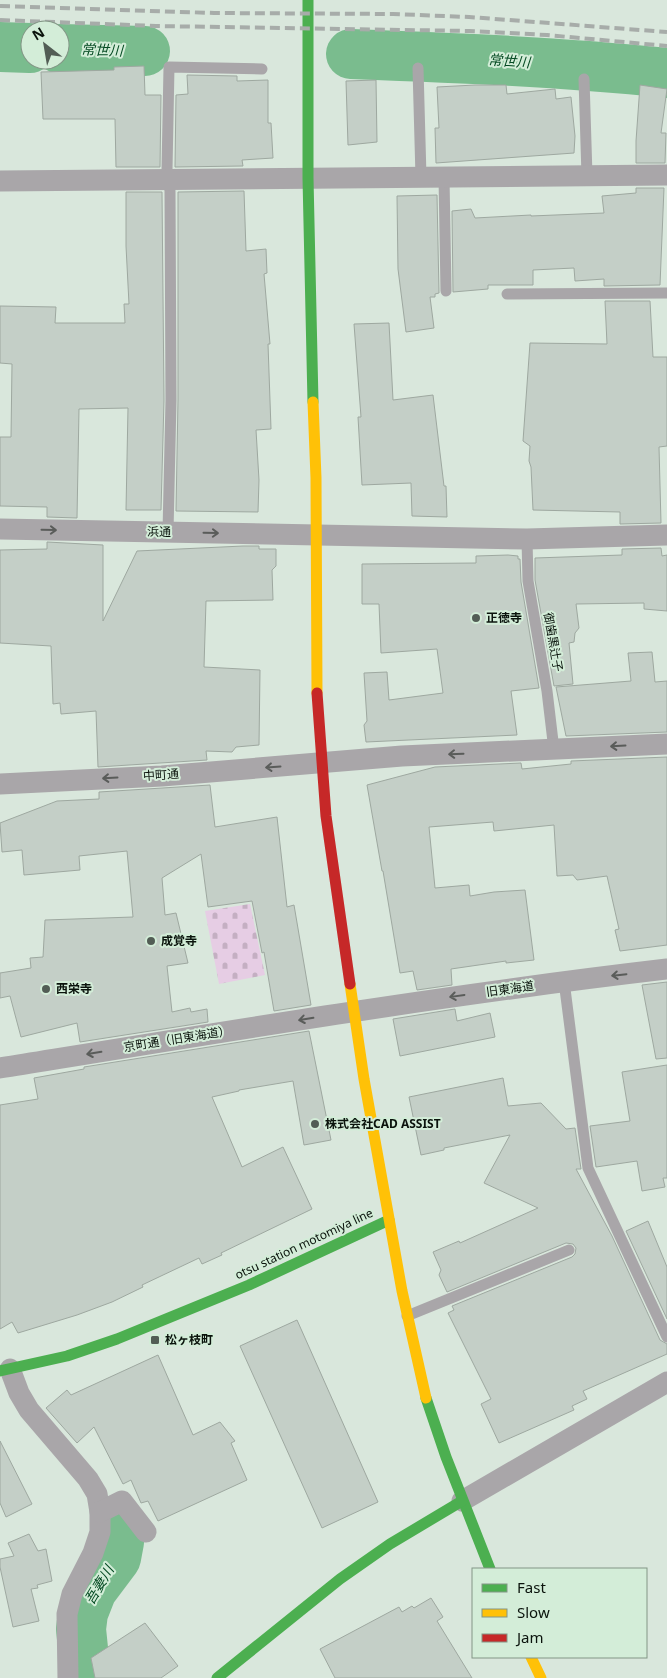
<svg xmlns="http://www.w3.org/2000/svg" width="667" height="1678" viewBox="0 0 667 1678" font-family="'Noto Sans','Noto Sans JP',sans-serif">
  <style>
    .cemetery { fill: url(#cemetery-stones) }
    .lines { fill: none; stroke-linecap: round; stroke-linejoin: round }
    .river { stroke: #7abc8e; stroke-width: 50 }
    .building { fill: #c4cfc7; stroke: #9ea8a0 }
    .lane { stroke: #a9a6a9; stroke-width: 11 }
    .street { stroke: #a9a6a9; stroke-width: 21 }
    .fast { stroke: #4caf50; stroke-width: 11 }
    .slow { stroke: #ffc107; stroke-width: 11 }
    .jam { stroke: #c62828; stroke-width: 11 }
    .rail { stroke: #a7aca9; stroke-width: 4; stroke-dasharray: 10 5; stroke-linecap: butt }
    .oneway { stroke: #5a5c5a }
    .poi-dot { fill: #525d55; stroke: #d3edd8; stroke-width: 2 }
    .labels { text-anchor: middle; stroke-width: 4; stroke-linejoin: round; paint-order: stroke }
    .street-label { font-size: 12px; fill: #0a130c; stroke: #d3edd8 }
    .poi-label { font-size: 12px; font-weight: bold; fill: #0a130c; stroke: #d3edd8; text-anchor: start }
    .water-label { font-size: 14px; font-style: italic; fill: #054b23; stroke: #d3edd8 }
  </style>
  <defs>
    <pattern id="cemetery-stones" width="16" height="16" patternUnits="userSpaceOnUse" patternTransform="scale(1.25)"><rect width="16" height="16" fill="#e6cde4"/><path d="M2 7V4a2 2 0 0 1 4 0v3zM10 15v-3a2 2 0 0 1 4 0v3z" fill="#c4afc2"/></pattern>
  </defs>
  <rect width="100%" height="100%" fill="#d9e7dc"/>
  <polygon class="cemetery" points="250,904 265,975 219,984 205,911"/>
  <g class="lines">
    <g class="river">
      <polyline points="0,47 30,48"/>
      <polyline points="60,49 145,51"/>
      <path d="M351,54C457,58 562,62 667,73"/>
      <polyline points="86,1678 81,1629 83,1613 92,1590 116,1558 119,1542 117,1522"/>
    </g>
  </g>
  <g class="building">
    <polygon points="144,66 145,95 161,95 160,167 116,167 115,119 43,119 41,72 114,70 114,67"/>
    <polygon points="187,75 237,76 237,81 268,80 268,123 271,123 273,158 242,160 243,166 175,167 176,95 188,94"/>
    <polygon points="376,80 377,142 348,145 346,81"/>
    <polygon points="475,85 506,85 507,94 555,89 556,99 571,97 575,136 574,153 436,163 435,128 439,128 437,87"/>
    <polygon points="640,85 667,89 661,133 666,133 665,163 636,163 636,141"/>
    <polygon points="636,188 664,188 660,285 604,286 604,279 575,281 574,268 533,270 533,285 488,285 488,289 453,292 452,211 471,209 475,218 531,215 531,216 604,213 602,196 636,193"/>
    <polygon points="244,191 246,251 266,249 267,273 264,274 270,344 268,344 271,429 256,430 259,480 258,512 176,511 178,400 178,192"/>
    <polygon points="126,192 162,192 164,400 161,510 126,510 128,408 79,409 77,518 47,517 47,507 0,506 0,437 11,437 12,364 0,363 0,306 56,307 55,323 125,323 124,304 129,304 126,246"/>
    <polygon points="437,195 439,293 435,294 435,297 430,297 434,328 406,332 398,269 397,196"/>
    <polygon points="605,301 650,301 653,357 667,357 667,446 659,447 661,523 620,524 620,512 533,510 531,467 529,461 530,446 523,441 530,343 607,344"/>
    <polygon points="389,323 393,400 433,395 444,486 446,486 447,517 412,516 411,483 362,485 358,417 361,417 354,324"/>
    <polygon points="47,542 103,545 103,621 137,551 243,546 259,546 259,549 276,549 276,566 272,570 273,600 206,601 204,667 260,670 259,745 236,747 232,752 206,751 207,760 98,767 96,711 61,714 60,703 53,704 51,646 0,643 0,550 47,549"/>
    <polygon points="661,548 662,556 667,555 667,611 644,609 644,603 576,604 579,628 575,633 574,642 569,643 573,684 554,686 535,580 535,558 622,555 622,549"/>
    <polygon points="508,555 518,556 518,559 520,559 521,582 539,688 511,691 517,735 366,742 364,725 367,721 364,673 387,672 389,700 443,693 437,649 381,653 379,604 362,604 362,564 476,563 476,556"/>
    <polygon points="652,652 655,682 667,681 667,732 566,736 556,687 631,681 628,653"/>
    <polygon points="667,757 667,945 620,951 615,930 619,929 607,876 577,880 573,875 557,876 554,825 494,831 493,822 429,827 435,888 469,885 470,896 494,892 525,890 534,960 506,963 506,961 451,969 452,985 417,990 413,971 400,973 383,871 382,871 367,785 435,767 521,763 522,769 571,764 571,761"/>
    <polygon points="210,785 215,827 277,817 287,907 294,905 311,1005 274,1011 264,952 262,953 252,901 208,907 201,854 162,878 165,915 176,913 188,963 167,966 172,1012 190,1008 191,1012 207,1009 208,1022 80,1042 77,1023 21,1037 10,996 0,998 0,973 31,968 30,958 43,957 45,920 133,917 127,851 79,856 80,870 24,875 22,850 2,852 0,823 57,801 99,799 99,792"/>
    <polygon points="667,982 667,1058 656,1059 642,985"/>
    <polygon points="455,1009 457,1021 490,1013 495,1037 400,1056 393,1019"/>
    <polygon points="309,1031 331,1140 304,1145 293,1081 239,1090 239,1091 212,1097 242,1167 283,1147 312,1209 221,1253 222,1255 202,1264 199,1258 142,1285 143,1287 112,1302 77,1315 18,1333 12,1322 0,1329 0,1105 38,1099 34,1078 84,1069 84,1067"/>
    <polygon points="667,1065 667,1178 663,1178 665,1187 642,1191 637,1161 596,1167 590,1126 630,1121 622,1072"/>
    <polygon points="503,1078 508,1106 541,1103 566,1129 575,1128 581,1169 576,1169 612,1236 660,1340 667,1344 667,1354 583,1391 587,1399 572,1406 574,1410 499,1443 481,1404 491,1399 448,1313 454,1310 452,1306 572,1257 575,1254 576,1248 573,1244 566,1243 447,1292 439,1275 441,1270 433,1252 459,1241 460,1243 538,1208 484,1183 510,1135 444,1148 444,1150 421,1155 409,1097"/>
    <polygon points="648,1221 667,1267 667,1319 626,1231"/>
    <polygon points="297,1320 378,1502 322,1528 240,1346"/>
    <polygon points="158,1355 193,1435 220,1422 235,1441 231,1443 247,1480 158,1521 148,1501 141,1503 131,1480 123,1484 94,1427 77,1443 46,1408 67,1390 71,1395"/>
    <polygon points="0,1441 32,1504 6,1517 0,1503"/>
    <polygon points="29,1534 38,1551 46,1549 52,1581 37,1585 38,1588 31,1589 39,1621 13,1627 0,1567 0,1559 14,1556 8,1543"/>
    <polygon points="431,1598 443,1617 437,1621 472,1678 335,1678 320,1649 399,1607 402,1612 412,1606 414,1608"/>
    <polygon points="145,1623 178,1666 161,1678 95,1678 91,1658"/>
  </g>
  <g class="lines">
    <g class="lane">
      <polyline points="418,68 421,177"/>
      <polyline points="584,79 587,176"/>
      <polyline points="444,177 446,291"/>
      <polyline points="507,294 667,293"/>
      <polyline points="168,532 171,400 170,191 167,170 169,67 262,69"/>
      <polyline points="527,539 528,581 547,691 554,750"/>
      <polyline points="564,981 588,1168 667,1337"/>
      <polyline points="407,1316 569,1250"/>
    </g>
    <g class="street">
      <polyline points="0,181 667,175"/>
      <polyline points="0,529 527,539 667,535"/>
      <polyline points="0,784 162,776 402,756 667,744"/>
      <path d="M0,1068C222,1032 444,995 667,969"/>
      <polyline points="10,1369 19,1393 29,1410 88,1479 97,1494 100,1512 100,1532 93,1553 72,1594 67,1614 68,1678"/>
      <polyline points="462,1501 667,1382"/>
      <polyline points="100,1512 122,1501 146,1532"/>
    </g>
    <g class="fast">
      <polyline points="308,0 308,178 313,402"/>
      <polyline points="0,1371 67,1356 117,1339 249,1285 389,1220"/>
      <polyline points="426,1398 446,1457 490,1569"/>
      <polyline points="217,1678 340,1579 390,1544 462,1501"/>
    </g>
    <g class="slow">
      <polyline points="313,402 316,478 317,693"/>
      <polyline points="350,984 364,1079 402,1291 426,1398"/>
      <polyline points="531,1657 541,1678"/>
    </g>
    <polyline class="jam" points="317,693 326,816 350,984"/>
    <g class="rail">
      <polyline points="0,6 214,13 393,14 469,17 667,32"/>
      <polyline points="0,20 156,26 469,31 547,35 667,46"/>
    </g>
  </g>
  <defs><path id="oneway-shaft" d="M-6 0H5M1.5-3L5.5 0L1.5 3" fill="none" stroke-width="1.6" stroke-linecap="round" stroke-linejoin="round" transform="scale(1.25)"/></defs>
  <g class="oneway">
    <use href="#oneway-shaft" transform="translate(49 530) rotate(1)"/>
    <use href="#oneway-shaft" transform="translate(211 533) rotate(1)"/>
    <use href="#oneway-shaft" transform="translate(618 746) rotate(177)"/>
    <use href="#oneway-shaft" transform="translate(456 754) rotate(178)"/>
    <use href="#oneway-shaft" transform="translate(273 767) rotate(176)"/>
    <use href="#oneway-shaft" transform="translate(110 778) rotate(177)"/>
    <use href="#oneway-shaft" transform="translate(619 975) rotate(174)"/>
    <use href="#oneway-shaft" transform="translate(457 996) rotate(172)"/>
    <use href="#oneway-shaft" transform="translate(306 1019) rotate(171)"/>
    <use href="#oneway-shaft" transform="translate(94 1053) rotate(171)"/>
  </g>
  <g class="poi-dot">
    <circle cx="476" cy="618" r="5"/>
    <circle cx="151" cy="941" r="5"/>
    <circle cx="46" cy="989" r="5"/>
    <circle cx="315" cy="1124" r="5"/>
    <rect x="150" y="1335" width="10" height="10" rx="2.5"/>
  </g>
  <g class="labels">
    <g class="street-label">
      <text transform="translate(159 532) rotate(1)" y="4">浜通</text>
      <text transform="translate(553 642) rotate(80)" y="4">御歯黒辻子</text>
      <text transform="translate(161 775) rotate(-4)" y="4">中町通</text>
      <text transform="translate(510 989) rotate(-8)" y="4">旧東海道</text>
      <text transform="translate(177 1039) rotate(-9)" y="4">京町通（旧東海道）</text>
      <text transform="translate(304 1244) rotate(-25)" y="4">otsu station motomiya line</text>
    </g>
    <g class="poi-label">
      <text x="486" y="622">正徳寺</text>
      <text x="161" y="945">成覚寺</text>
      <text x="56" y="993">西栄寺</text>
      <text x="325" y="1128">株式会社CAD ASSIST</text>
      <text x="165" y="1344">松ヶ枝町</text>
    </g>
    <g class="water-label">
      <text transform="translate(102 50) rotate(2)" y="5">常世川</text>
      <text transform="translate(509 61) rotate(4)" y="5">常世川</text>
      <text transform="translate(99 1585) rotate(-59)" y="5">吾妻川</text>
    </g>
  </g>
  <rect x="472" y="1568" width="175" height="90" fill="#d3edd8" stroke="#839686"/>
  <rect x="482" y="1584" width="25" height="8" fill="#4caf50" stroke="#839686"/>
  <text x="517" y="1593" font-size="15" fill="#0a130c">Fast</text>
  <rect x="482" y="1609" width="25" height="8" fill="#ffc107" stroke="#839686"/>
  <text x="517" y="1618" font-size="15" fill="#0a130c">Slow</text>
  <rect x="482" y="1634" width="25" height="8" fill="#c62828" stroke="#839686"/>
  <text x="517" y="1643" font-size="15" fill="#0a130c">Jam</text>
  <g transform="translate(45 45) rotate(329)"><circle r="24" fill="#d3edd8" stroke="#839686"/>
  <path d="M0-4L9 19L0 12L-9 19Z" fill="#525d55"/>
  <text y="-8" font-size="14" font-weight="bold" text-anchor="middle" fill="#0a130c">N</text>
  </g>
</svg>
